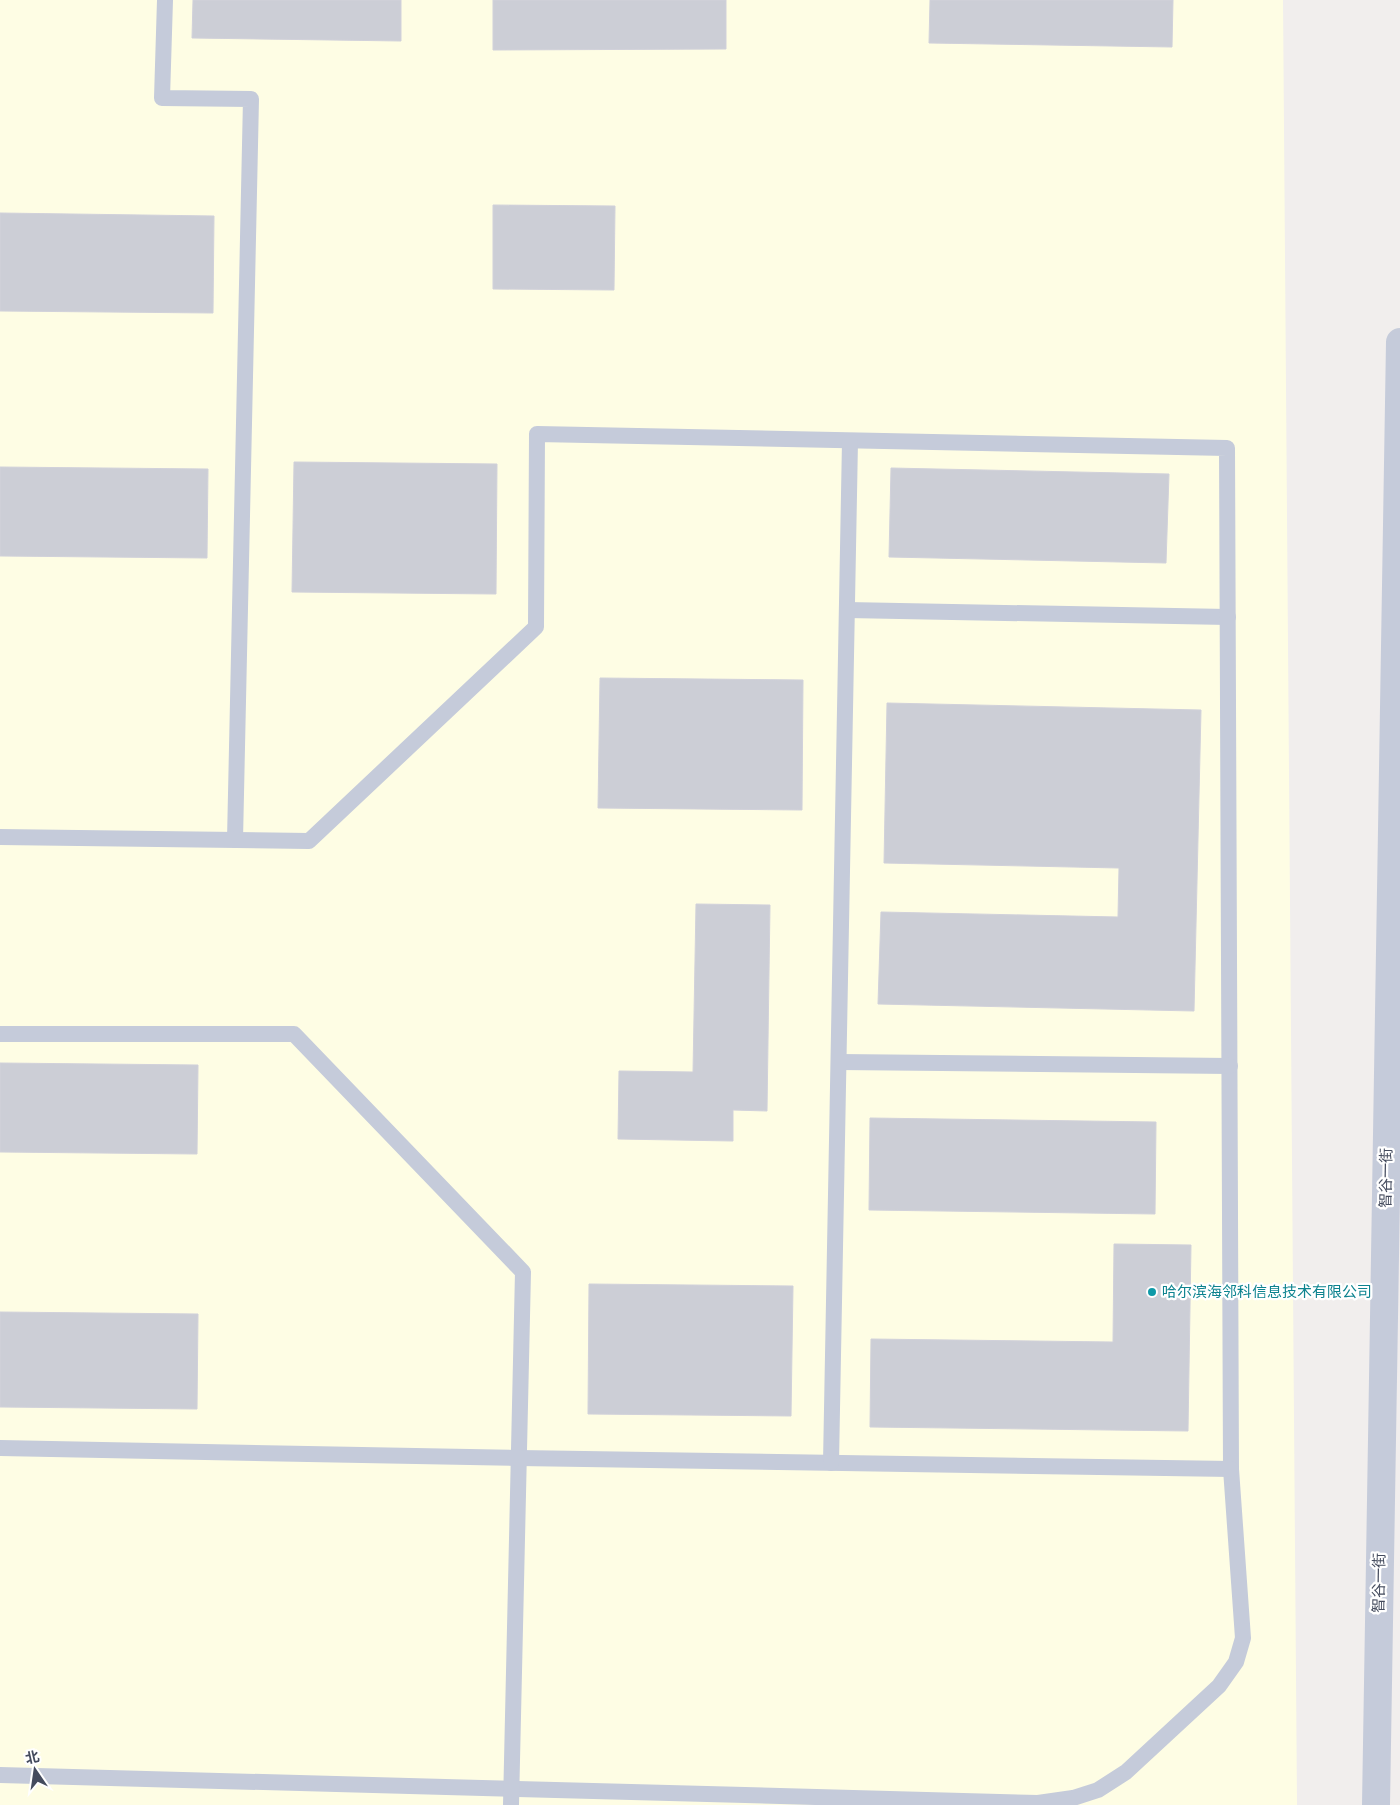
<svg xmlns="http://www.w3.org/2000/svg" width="1400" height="1805" viewBox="0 0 1400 1805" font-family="Figtree,'Noto Sans SC',sans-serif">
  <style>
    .commercial { fill: #fefde4 }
    .building { fill: #ccced6; stroke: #d1d1da }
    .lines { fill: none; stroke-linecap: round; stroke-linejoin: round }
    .service { stroke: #c5cbda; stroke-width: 16 }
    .tertiary { stroke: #c5cbda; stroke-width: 28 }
    .culture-dot { fill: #0f9aa8; stroke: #fff; stroke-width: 2 }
    .labels { text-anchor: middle; stroke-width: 4.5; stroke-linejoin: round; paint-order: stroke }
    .street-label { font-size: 15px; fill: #444b5d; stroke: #fff }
    .culture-label { font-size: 15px; fill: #0d838f; stroke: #fff; text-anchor: start }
  </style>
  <rect width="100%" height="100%" fill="#f1eeed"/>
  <polygon class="commercial" points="0,0 1283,0 1297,1805 0,1805"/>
  <g class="building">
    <polygon points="193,0 401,0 401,41 192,38"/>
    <polygon points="493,0 726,0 726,49 493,50"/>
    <polygon points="930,0 1173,0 1172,47 929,43"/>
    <polygon points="493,205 615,206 614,290 493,289"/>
    <polygon points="0,213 214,216 213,313 0,311"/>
    <polygon points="294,462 497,464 496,594 292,592"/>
    <polygon points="0,467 208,469 207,558 0,556"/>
    <polygon points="891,468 1169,474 1166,563 889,557"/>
    <polygon points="600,678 803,680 802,810 598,808"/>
    <polygon points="887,703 1201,710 1194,1011 878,1004 881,912 1118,917 1119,868 884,863"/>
    <polygon points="696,904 770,905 767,1111 733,1110 733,1141 618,1139 619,1071 693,1072"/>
    <polygon points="0,1063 198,1065 197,1154 0,1152"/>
    <polygon points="870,1118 1156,1122 1155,1214 869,1210"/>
    <polygon points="1114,1244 1191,1245 1188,1431 870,1427 871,1339 1113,1342"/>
    <polygon points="589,1284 793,1286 791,1416 588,1414"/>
    <polygon points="0,1312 198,1314 197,1409 0,1407"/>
  </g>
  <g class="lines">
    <g class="service">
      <polyline points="165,0 162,98 251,99 235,840"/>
      <polyline points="847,610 1228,617"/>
      <polyline points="0,837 309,841 536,627 537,434 1227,448 1231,1469 1243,1638 1236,1662 1219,1686 1126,1772 1098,1790 1073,1798 1038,1803 0,1775"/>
      <polyline points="0,1034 294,1034 523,1272 511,1805"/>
      <polyline points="839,1062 1230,1066"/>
      <polyline points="0,1448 519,1458 1231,1469"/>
      <polyline points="831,1463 850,441"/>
    </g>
    <polyline class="tertiary" points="1376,1805 1400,342"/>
  </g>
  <circle class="culture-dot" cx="1152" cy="1292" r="5"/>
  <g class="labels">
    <g class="street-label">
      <text transform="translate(1386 1178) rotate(-89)" y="5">智谷一街</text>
      <text transform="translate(1379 1583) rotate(-89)" y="5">智谷一街</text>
    </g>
    <g class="culture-label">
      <text x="1162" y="1297">哈尔滨海邻科信息技术有限公司</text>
    </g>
  </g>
  <g transform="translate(35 1770) rotate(347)" stroke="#ffffff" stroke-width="4" paint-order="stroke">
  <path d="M0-4L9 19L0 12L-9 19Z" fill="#444b5d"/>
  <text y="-8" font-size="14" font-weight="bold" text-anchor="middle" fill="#444b5d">北</text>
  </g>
</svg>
